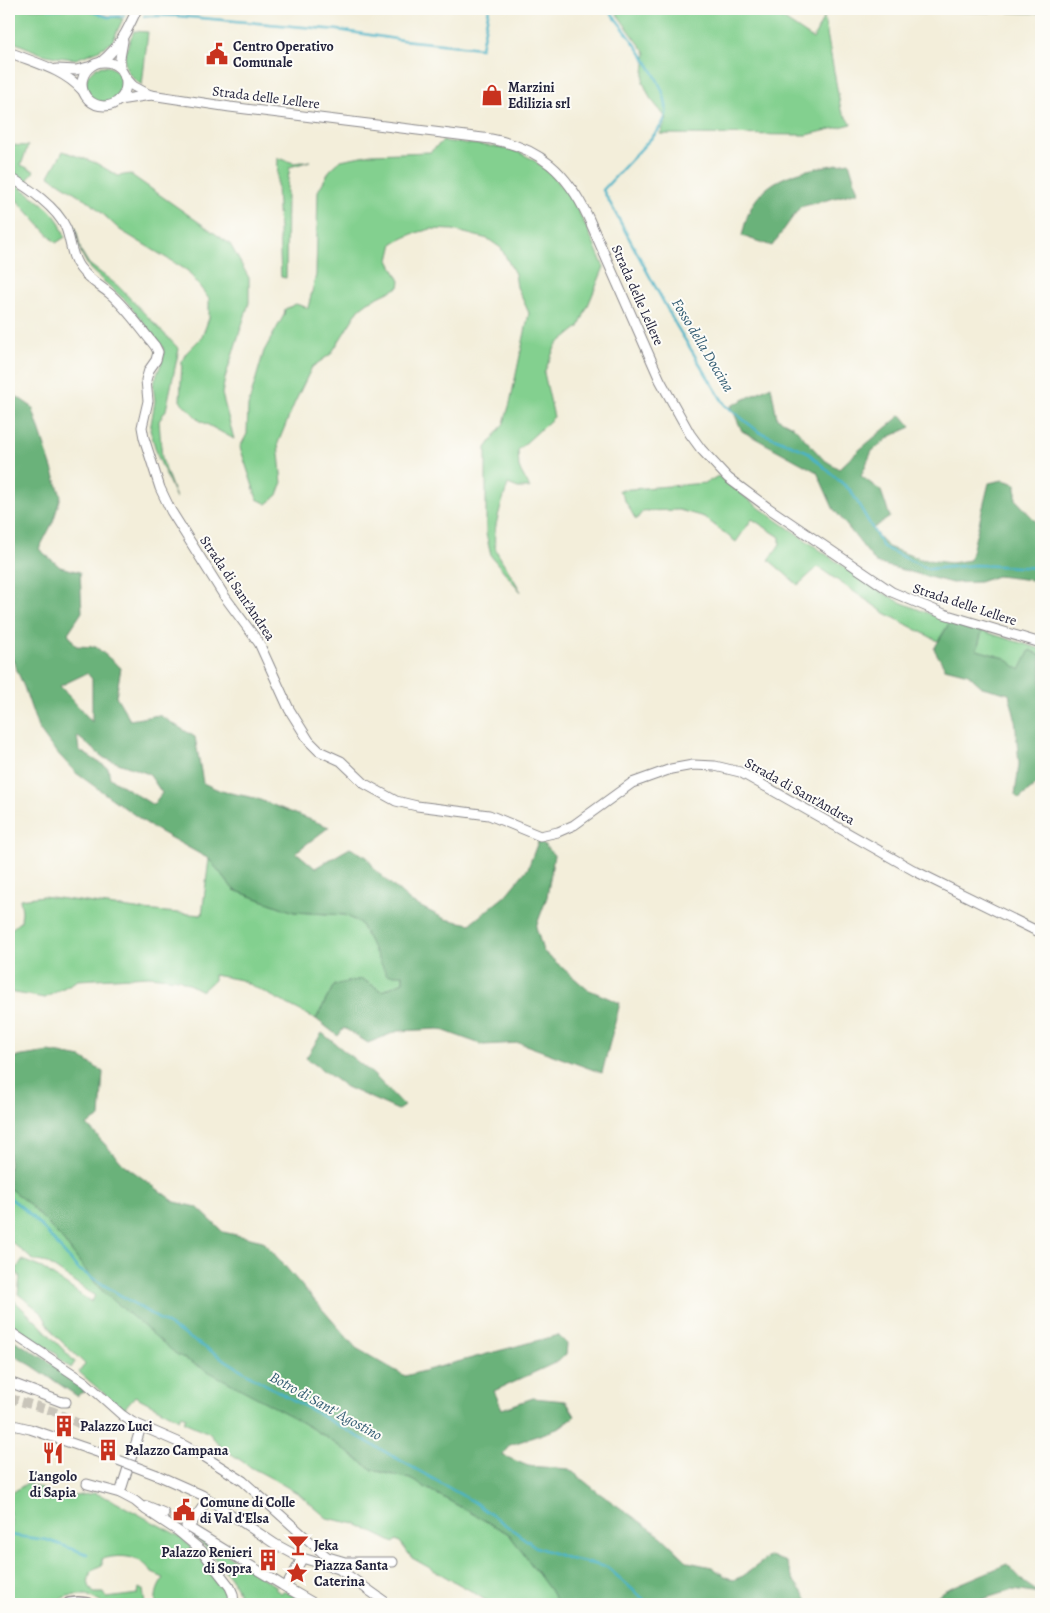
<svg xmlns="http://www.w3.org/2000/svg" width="1050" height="1613" viewBox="0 0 1050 1613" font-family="Alegreya,serif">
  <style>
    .green { fill: #83d08f; stroke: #527965 }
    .forest { fill: #6ab27a; stroke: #466a5a; fill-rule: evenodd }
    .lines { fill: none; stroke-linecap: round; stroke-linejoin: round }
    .stream { stroke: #49b3c7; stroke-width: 2.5 }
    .minor-tunnel { stroke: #c9c5ba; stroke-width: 9; stroke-dasharray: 9 4.5; stroke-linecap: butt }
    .minor-casing { stroke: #8a888a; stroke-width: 11 }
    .major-casing { stroke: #8a888a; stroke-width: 14 }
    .minor { stroke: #fff; stroke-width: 9 }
    .major { stroke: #fff; stroke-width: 11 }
    .minor-bridge-casing { stroke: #8a888a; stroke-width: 11; stroke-linecap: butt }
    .minor-bridge { stroke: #fff; stroke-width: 9 }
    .labels { text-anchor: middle; stroke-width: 4; stroke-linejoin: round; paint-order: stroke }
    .poi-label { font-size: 14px; font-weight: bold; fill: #22223b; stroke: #fdfcf7; text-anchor: start }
    .street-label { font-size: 14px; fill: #22223b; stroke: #fdfcf7 }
    .water-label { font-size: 15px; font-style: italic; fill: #325c73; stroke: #fdfcf7 }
  </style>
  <rect width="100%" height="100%" fill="#fdfcf7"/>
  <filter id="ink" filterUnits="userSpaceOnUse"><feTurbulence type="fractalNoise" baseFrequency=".02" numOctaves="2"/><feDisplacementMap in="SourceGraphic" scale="10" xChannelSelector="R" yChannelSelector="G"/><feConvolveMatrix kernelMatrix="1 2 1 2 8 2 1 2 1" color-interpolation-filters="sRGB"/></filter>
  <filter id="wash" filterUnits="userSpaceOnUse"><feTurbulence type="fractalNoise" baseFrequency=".0096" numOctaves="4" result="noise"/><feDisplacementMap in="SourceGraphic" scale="20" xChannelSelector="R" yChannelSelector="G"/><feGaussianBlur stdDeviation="1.12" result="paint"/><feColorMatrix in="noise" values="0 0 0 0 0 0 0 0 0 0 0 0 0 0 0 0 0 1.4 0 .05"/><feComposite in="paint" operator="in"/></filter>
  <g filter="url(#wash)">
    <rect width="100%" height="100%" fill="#f3eeda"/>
    <g class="green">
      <polygon points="9,9 80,9 123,19 112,42 97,51 76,59 56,57 42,54 9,40"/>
      <polygon points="613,9 768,9 813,39 824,17 841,110 852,124 807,135 660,134 667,119 650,98 643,82 646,53"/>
      <path d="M134,31L148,32L142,85C117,69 124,54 134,31Z"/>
      <circle cx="104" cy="84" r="18"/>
      <path d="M443,141C466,144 490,145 512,150C522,153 531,158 539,164C574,190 587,229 604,267L579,327L556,345L544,373L554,417L518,450L519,468L530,488H518L508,484C503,501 489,535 497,552C504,565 514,578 521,592L491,556L486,534V448L504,423L510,403L529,313L517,287L515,274L501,248L488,239L453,230L431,229L412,234L393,243L389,260L400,281L399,287L368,302L359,309L331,354L312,367L295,402L278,443L282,484L278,495L267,504L257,499L240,447L247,434L248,406L264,351L284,315L285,309L296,304L308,308L316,275L318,191L330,170L341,160L371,154L430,152Z"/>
      <polygon points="9,145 28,146 21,165 34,171 26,182 9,174"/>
      <polygon points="63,151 96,163 118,176 130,174 230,244 249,278 249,303 225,378 222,394 234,439 199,420 180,401 182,361 186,353 202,337 209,318 209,299 188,271 120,230 91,203 49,176"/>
      <polygon points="278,158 294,163 310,161 290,167 287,186 286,278 281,277 277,184"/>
      <path d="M9,180C24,190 50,206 59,222C61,227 63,232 65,237L56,243L12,195H9Z"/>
      <polygon points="61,205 76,229 81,251 89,264 118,286 179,349 166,410 159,421 162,459 176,498 158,457 150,430 155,401 153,385 164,356 163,347 126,301 90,269 81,253 76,233"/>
      <polygon points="718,476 761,509 876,589 900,602 950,622 938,641 885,613 818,567 798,585 769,560 780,544 780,537 752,519 736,542 704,517 679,510 643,511 636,520 619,490 706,483"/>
      <polygon points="982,631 1041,649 1041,656 1030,650 1020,671 1005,658 977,650"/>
      <polygon points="209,859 234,890 294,912 345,915 360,923 387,974 403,975 403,982 382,991 362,979 334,985 316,1019 241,980 214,975 214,980 202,991 179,979 149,976 78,980 45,998 9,992 9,931 21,921 22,911 20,899 43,896 143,910 202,915"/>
      <polygon points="9,1188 29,1204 62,1239 100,1289 291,1416 326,1437 373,1470 410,1479 509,1534 550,1590 558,1604 491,1604 473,1592 412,1558 400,1542 396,1540 394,1543 356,1524 327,1518 299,1494 273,1479 252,1468 221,1447 209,1433 184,1422 186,1417 181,1415 179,1419 135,1396 123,1410 79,1372 85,1364 54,1334 41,1312 18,1294 20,1277 17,1272 15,1282 9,1293 9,1258 11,1260 16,1270 22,1260 42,1268 91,1302 95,1296 47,1263 33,1260 9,1240"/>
      <polygon points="9,1296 39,1324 75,1362 71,1368 58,1358 58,1355 9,1322"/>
      <path d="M27,1483L63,1498L95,1493L110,1499L179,1536L204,1558L227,1588L230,1595V1604H156C155,1594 158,1586 164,1578L152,1573C142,1555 120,1554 102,1559V1565C89,1570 83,1581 94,1593H104L107,1598L138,1594L139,1588L143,1590L145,1604H104L87,1595H77L68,1596L47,1604H14L9,1601V1525H12L9,1509V1495Z"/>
      <path d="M187,1529L277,1587L275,1589L281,1593L284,1591L307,1603L306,1604H240C242,1586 214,1557 202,1544C197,1539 191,1536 185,1532Z"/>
    </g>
    <g class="forest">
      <polygon points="915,9 1041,9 1041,13 915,11"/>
      <path d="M849,162L858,192L800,207L772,246L742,236C744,228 746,218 750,210C767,172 813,169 849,162Z"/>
      <polygon points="771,386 777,418 794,427 823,459 839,469 858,451 901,415 911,427 891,436 872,451 861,476 881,491 890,517 872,529 888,547 920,559 951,563 970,560 989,483 1003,480 1016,484 1016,500 1041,527 1041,581 997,576 979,582 952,583 876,563 833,508 817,472 742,431 731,406"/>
      <path d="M9,396H16L32,407L61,496L53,522L39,549L60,567L80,572L82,612L68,633L76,646L96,647L121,668L116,696L130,720L159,715L195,737L203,783L221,791L255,798L329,827L296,852L315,868L350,848L367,857L376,871L411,902L445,919L470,924L505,896L528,868L539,839L554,855L547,897L536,927L543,951L587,989L620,1003L602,1073L520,1043L483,1045L439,1029L398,1031L368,1043L344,1028L338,1036L316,1019L334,985L362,979L382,991L403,982V975H387L360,923L345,915L294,912L234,890L209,859L153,828L76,773L51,746L38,728L24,687L9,651ZM87,673L92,679V722L60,686ZM77,736L104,758L149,774L162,793L153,805L110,778L108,768L79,750Z"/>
      <polygon points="950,622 982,631 977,650 1005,658 1020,670 1030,650 1041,656 1041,781 1019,799 1015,795 1019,764 1015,718 1009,694 982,687 968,674 945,668 934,649"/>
      <polygon points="322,1033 374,1075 404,1106 398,1110 346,1087 306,1058"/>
      <polygon points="49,1052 82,1058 103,1072 100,1117 87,1125 123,1164 175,1202 197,1207 223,1232 263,1241 356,1348 405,1376 558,1335 567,1344 566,1354 559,1361 494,1391 502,1409 533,1398 566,1401 575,1416 557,1429 510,1445 502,1455 528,1466 569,1469 599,1493 662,1537 688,1562 712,1567 723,1575 733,1580 743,1576 770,1556 786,1562 794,1581 811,1604 558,1604 550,1590 509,1534 410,1479 373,1470 326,1437 291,1416 176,1354 100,1289 62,1239 29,1204 9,1188 9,1058"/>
      <path d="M9,1337C30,1351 72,1372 85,1392L81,1393L77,1396L31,1365L9,1353Z"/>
      <polygon points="1007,1564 1025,1583 1041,1594 1012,1590 967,1604 928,1604 943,1591"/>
    </g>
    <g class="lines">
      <g class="stream">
        <polyline points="49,9 60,9"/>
        <polyline points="85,9 108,17 124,16"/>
        <path d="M608,9C625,31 675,90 665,118C661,130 650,139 642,148C629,162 616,176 603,190L676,325L725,405L759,432L806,451L851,491L883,547L928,569L975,565L1041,568"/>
        <polyline points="144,16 177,16 338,30 402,40 481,48 489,9"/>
        <polyline points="9,1197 24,1209 43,1228 78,1269 256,1379 474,1502 536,1547 570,1559 607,1567 649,1604"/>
        <polyline points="9,1535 47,1540 87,1554"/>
      </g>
    </g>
  </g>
  <g filter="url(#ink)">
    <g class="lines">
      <g class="minor-tunnel">
        <polyline points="9,1398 53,1411 90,1429"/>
        <polyline points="164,1513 186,1526"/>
      </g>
      <g class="minor-casing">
        <g id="minor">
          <path d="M9,52C35,63 63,69 82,90"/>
          <path d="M102,61C120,47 128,29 137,9"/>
          <circle cx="104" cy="84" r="22"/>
          <polyline points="120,68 120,58 123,41"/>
          <polyline points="57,69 76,70 88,67"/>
          <polyline points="125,77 133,86 150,95"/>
          <path d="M119,100L151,95L230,107L491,139C541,148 567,173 588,217L660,380L690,434L701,449L728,478L767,507L892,592L944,614L1041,643"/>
          <path d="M9,177C28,187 57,208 66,228C71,241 71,257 80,268C88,279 99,285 109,293C127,308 140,328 155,346L158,352L156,360L149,370L146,380L148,401L142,427L144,438L160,488L171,511L225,597L259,643L289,709L309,741L319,751L341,761L365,784L396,801L417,806L489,815L540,836L558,832L574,825L632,783L671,769L693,765L715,766L740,772L915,871L1041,933"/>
          <polyline points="9,1331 85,1382 122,1415 132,1422 178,1442 205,1457 243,1481 326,1556 334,1566"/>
          <polyline points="9,1382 62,1402 66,1402"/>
          <polyline points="9,1424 30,1429 106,1455"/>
          <polyline points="141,1427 120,1493 135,1501 146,1510 178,1531 202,1551 230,1587 233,1594 234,1604"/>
          <polyline points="157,1475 202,1495 275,1544 299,1557 339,1569 388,1604"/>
          <polyline points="87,1484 120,1493"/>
          <polyline points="147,1506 164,1513"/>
          <polyline points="186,1526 282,1585 315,1604"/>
          <polyline points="189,1527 208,1499"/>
          <polyline points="328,1557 345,1562 393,1562"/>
          <polyline points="286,1587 302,1559"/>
        </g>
      </g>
      <g class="major-casing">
        <polyline id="major" points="69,1604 78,1603 88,1604"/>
      </g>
      <use href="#minor" class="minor"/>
      <use href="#major" class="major"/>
      <g class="minor-bridge-casing">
        <polyline id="minor-bridge" points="118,1460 157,1475"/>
      </g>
      <use href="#minor-bridge" class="minor-bridge"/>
    </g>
  </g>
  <defs>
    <g id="civic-bare" transform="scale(1.725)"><path d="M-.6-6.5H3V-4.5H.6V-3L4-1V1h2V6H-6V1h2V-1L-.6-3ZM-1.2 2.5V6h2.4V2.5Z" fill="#c8321e" stroke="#fdfcf7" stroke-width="2.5" paint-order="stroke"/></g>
    <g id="shop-bare" transform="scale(1.725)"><path d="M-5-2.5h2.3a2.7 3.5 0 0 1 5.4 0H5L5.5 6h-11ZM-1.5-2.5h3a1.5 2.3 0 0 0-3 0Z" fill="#c8321e" stroke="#fdfcf7" stroke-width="2.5" paint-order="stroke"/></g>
    <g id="building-bare" transform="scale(1.725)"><path d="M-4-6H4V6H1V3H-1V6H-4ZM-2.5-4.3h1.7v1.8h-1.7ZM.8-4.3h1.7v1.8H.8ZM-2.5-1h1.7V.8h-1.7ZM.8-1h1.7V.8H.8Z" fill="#c8321e" stroke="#fdfcf7" stroke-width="2.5" paint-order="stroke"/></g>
    <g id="restaurant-bare" transform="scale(1.725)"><path d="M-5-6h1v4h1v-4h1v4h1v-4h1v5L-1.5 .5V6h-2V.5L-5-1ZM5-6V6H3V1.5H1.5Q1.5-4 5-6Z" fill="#c8321e" stroke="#fdfcf7" stroke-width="2.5" paint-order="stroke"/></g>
    <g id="bar-bare" transform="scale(1.725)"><path d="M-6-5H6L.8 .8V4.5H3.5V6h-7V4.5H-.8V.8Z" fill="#c8321e" stroke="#fdfcf7" stroke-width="2.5" paint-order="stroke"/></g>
    <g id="sight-bare" transform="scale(1.725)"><path d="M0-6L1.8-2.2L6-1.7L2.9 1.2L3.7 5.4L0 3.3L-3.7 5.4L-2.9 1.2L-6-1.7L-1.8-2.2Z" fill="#c8321e" stroke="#fdfcf7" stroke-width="2.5" paint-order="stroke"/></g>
  </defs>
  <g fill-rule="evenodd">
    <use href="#civic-bare" x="217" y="54"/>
    <use href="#shop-bare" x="492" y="95"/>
    <use href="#building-bare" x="64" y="1426"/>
    <use href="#building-bare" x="108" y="1450"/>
    <use href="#restaurant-bare" x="53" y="1453"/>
    <use href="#civic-bare" x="184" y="1510"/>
    <use href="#bar-bare" x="298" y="1545"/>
    <use href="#building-bare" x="268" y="1560"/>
    <use href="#sight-bare" x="297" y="1573"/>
  </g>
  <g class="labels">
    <g class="poi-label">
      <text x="233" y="51">Centro Operativo<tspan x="233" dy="16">Comunale</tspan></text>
      <text x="508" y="92">Marzini<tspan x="508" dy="16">Edilizia srl</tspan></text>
      <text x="80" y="1431">Palazzo Luci</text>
      <text x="125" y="1455">Palazzo Campana</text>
      <text x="53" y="1481" text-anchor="middle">L'angolo<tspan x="53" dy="16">di Sapia</tspan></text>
      <text x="200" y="1507">Comune di Colle<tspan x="200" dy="16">di Val d'Elsa</tspan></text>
      <text x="314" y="1550">Jeka</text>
      <text x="252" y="1557" text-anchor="end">Palazzo Renieri<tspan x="252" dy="16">di Sopra</tspan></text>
      <text x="314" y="1570">Piazza Santa<tspan x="314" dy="16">Caterina</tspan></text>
    </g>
    <g class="street-label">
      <text transform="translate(266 97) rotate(7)" y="5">Strada delle Lellere</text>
      <text transform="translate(638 295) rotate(66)" y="5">Strada delle Lellere</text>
      <text transform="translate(238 588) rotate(56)" y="5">Strada di Sant'Andrea</text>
      <text transform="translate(965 604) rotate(18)" y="5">Strada delle Lellere</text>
      <text transform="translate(800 791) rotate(29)" y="5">Strada di Sant'Andrea</text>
    </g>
    <g class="water-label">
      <text transform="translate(703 345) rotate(59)" y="5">Fosso della Doccina</text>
      <text transform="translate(326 1406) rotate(29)" y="5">Botro di Sant' Agostino</text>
    </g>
  </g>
  <rect width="1050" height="1613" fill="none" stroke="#fdfcf7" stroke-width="30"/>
</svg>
